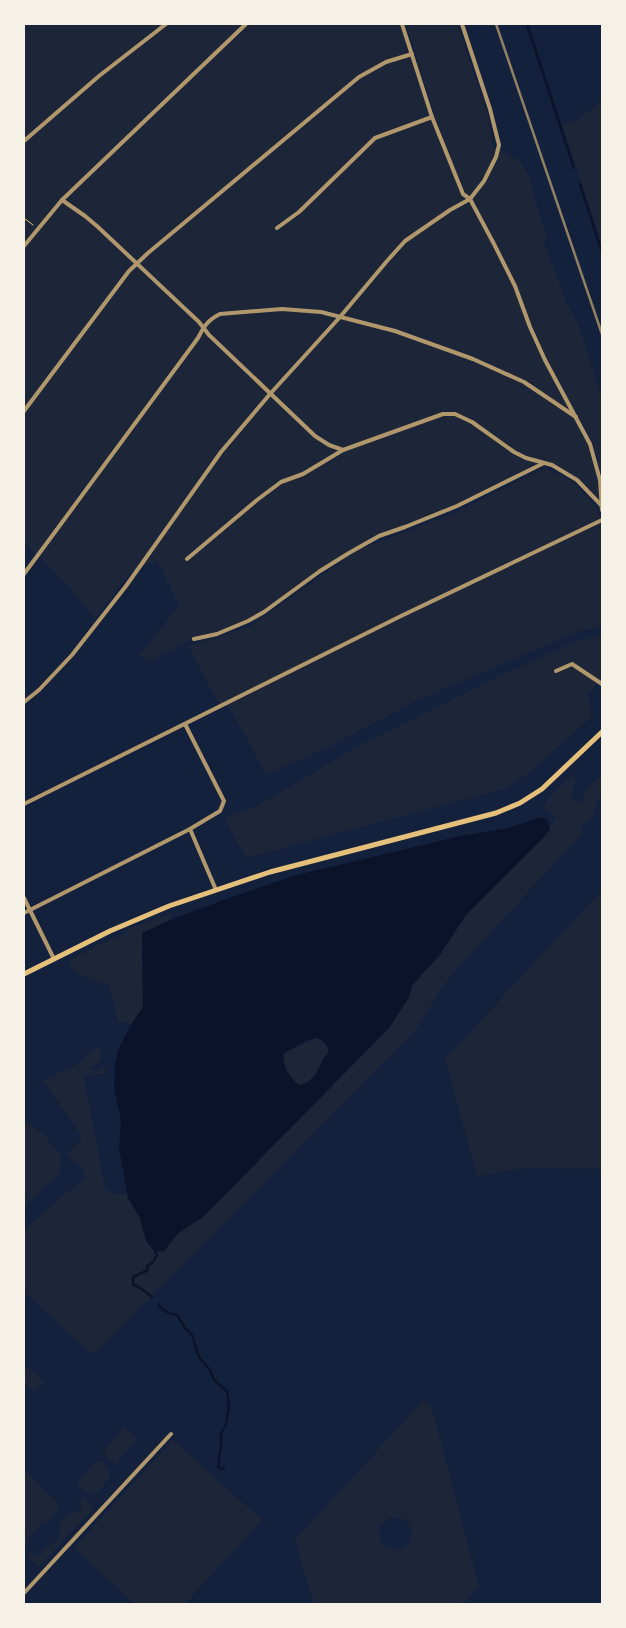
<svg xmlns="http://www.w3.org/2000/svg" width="626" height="1628" viewBox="0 0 626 1628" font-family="Montserrat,sans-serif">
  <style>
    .green { fill: #1d2539; fill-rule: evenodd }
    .water { fill: #0b132b; fill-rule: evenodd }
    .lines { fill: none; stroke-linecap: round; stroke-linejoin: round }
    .stream { stroke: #0b132b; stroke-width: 2.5 }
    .path { stroke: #e5c07b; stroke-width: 1 }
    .minor { stroke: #b1986c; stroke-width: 4 }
    .secondary { stroke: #e5c07b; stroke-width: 5 }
    .rail { stroke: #918062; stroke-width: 2.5 }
  </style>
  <rect width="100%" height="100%" fill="#14213d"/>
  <g class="green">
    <path d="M24,24H402L432,117L463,192L437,123L406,24H457L488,115L493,146L521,162L529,176L547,239L544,242L566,302L579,326L602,399V478C598,462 591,427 577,418C592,449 599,472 602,506L577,480L544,463L457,506L379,536L349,553L264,612L217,634L194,639L150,661L140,655L179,605L157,560L131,572L95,619L68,585L24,542Z"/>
    <polygon points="602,100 602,246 562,125 571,121 577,121"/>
    <polygon points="545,468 573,481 597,508 602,521 602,627 580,631 418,700 323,750 266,774 230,708 223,706 217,700 188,646 251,626 358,550 457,512"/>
    <polygon points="602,635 602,677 588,694 592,717 527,774 504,789 246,858 224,818 258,805 317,771 352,749 497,677 574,642"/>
    <path d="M602,775V791L591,818L581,827L582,834L460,965L440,990L416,1030L94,1354L86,1349L24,1292V1230L66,1193L86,1179L81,1166L72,1161L67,1153L82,1139L81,1135L43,1080L77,1065L93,1049L99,1047L101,1052L100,1061L91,1068V1071H99L102,1067L106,1069V1072L103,1075L100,1074L84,1076L105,1189C113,1194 118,1196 127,1193L128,1198L140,1218L146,1241L164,1251L178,1233L203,1217L360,1057L409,997L412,986L422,974L439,956L466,915L543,838L556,817L543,808L549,797L572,776L576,783C571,791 570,795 575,803L580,801L593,782Z"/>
    <polygon points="602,890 602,1169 522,1168 477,1176 445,1059"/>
    <path d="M172,913L170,920L142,934L143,1007L131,1025L126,1021L118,1022L109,985C94,981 74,977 69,961L92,948L127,932L133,927Z"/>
    <path d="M316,1038C321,1039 330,1046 328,1052C327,1055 325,1057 323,1059C319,1069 312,1084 299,1085C290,1078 281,1064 284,1053Z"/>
    <polygon points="24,1120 42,1133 61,1155 60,1173 24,1206"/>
    <polygon points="24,1364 44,1382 34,1392 24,1383"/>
    <path d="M422,1402L431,1405L479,1586L463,1604H314L295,1540ZM392,1517C403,1516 409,1521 412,1532L409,1543L400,1549C378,1551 371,1527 392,1517Z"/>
    <polygon points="125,1426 137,1439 115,1465 103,1452"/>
    <polygon points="173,1440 262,1520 185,1604 135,1604 74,1548"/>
    <polygon points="96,1461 103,1462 110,1472 108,1480 93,1496 83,1489 77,1483"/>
    <path d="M24,1469C35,1479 44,1492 57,1501L58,1509L51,1520L40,1525L28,1538L24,1547Z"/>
    <path d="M83,1496L94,1508L39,1567L27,1556L30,1551L37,1556H40C42,1546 48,1547 55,1542C57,1541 58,1538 60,1535C58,1525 61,1521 68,1513L81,1512V1506L79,1500Z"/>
  </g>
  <path class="water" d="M541,817L547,819L550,829L543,838L466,915L439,956L422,974L412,986L409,997L390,1027L203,1217L178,1233L164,1251L155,1252L146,1241L140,1218L128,1198L119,1148L121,1121L114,1087L115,1065L118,1050L131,1025L143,1007L142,933L170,920L221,901L293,876L460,836L508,828ZM316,1038C321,1039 330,1046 328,1053C327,1055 325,1057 323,1059C319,1070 312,1084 299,1085C290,1078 281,1064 284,1053L308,1040Z"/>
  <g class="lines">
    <g class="stream">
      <polyline points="527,24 574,168"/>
      <polyline points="580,184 602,252"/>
      <polyline points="152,1297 139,1287 133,1285 133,1277 148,1270 147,1266 153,1262 157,1255 155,1252"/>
      <path d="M158,1304C162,1311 169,1314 177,1315L185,1328L192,1335L199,1357L210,1370L214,1380L227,1391L229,1405L226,1424L221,1434V1445L218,1467L224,1469"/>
    </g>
    <polyline class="path" points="24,218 33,225"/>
    <g class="minor">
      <polyline points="402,24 432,117 463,194 470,199 494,244 515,286 530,327 545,360 590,444 600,480 602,510"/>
      <polyline points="24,141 99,76 166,24"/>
      <polyline points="62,200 85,216 98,227 199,322 209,335 315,436 329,445 343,450"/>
      <polyline points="277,228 299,212 375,138 432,117"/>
      <polyline points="24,246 62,200 246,24"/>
      <polyline points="24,411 129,271 148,253 359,77 386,62 412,54"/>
      <polyline points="187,559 257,500 281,482 303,474 343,450 443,414 455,414 472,422 514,452 526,458 552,465 577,480 602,506"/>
      <path d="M24,574L198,338C204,326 208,320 220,314L282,309L321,312L395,331L473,359L524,382L576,417"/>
      <polyline points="194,639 217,634 248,621 264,612 320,571 349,553 379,536 405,527 457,506 544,463"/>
      <polyline points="556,671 572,664 602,684"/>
      <polyline points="24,702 39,690 72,655 126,586 221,452 270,394 340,317 387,261 405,241 450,210 470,199 484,181 496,157 499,145 490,109 462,24"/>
      <polyline points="24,804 401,616 602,520"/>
      <polyline points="190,829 216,890"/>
      <polyline points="24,898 54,959"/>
      <polyline points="24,913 190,829 220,811 224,801 185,724"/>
      <polyline points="24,1593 171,1434"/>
    </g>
    <polyline class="secondary" points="24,974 110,931 169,906 270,872 496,813 520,803 542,789 602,732"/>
    <polyline class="rail" points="496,24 602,334"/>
  </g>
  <rect width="626" height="1628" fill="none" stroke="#f6f1e7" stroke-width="50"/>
</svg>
